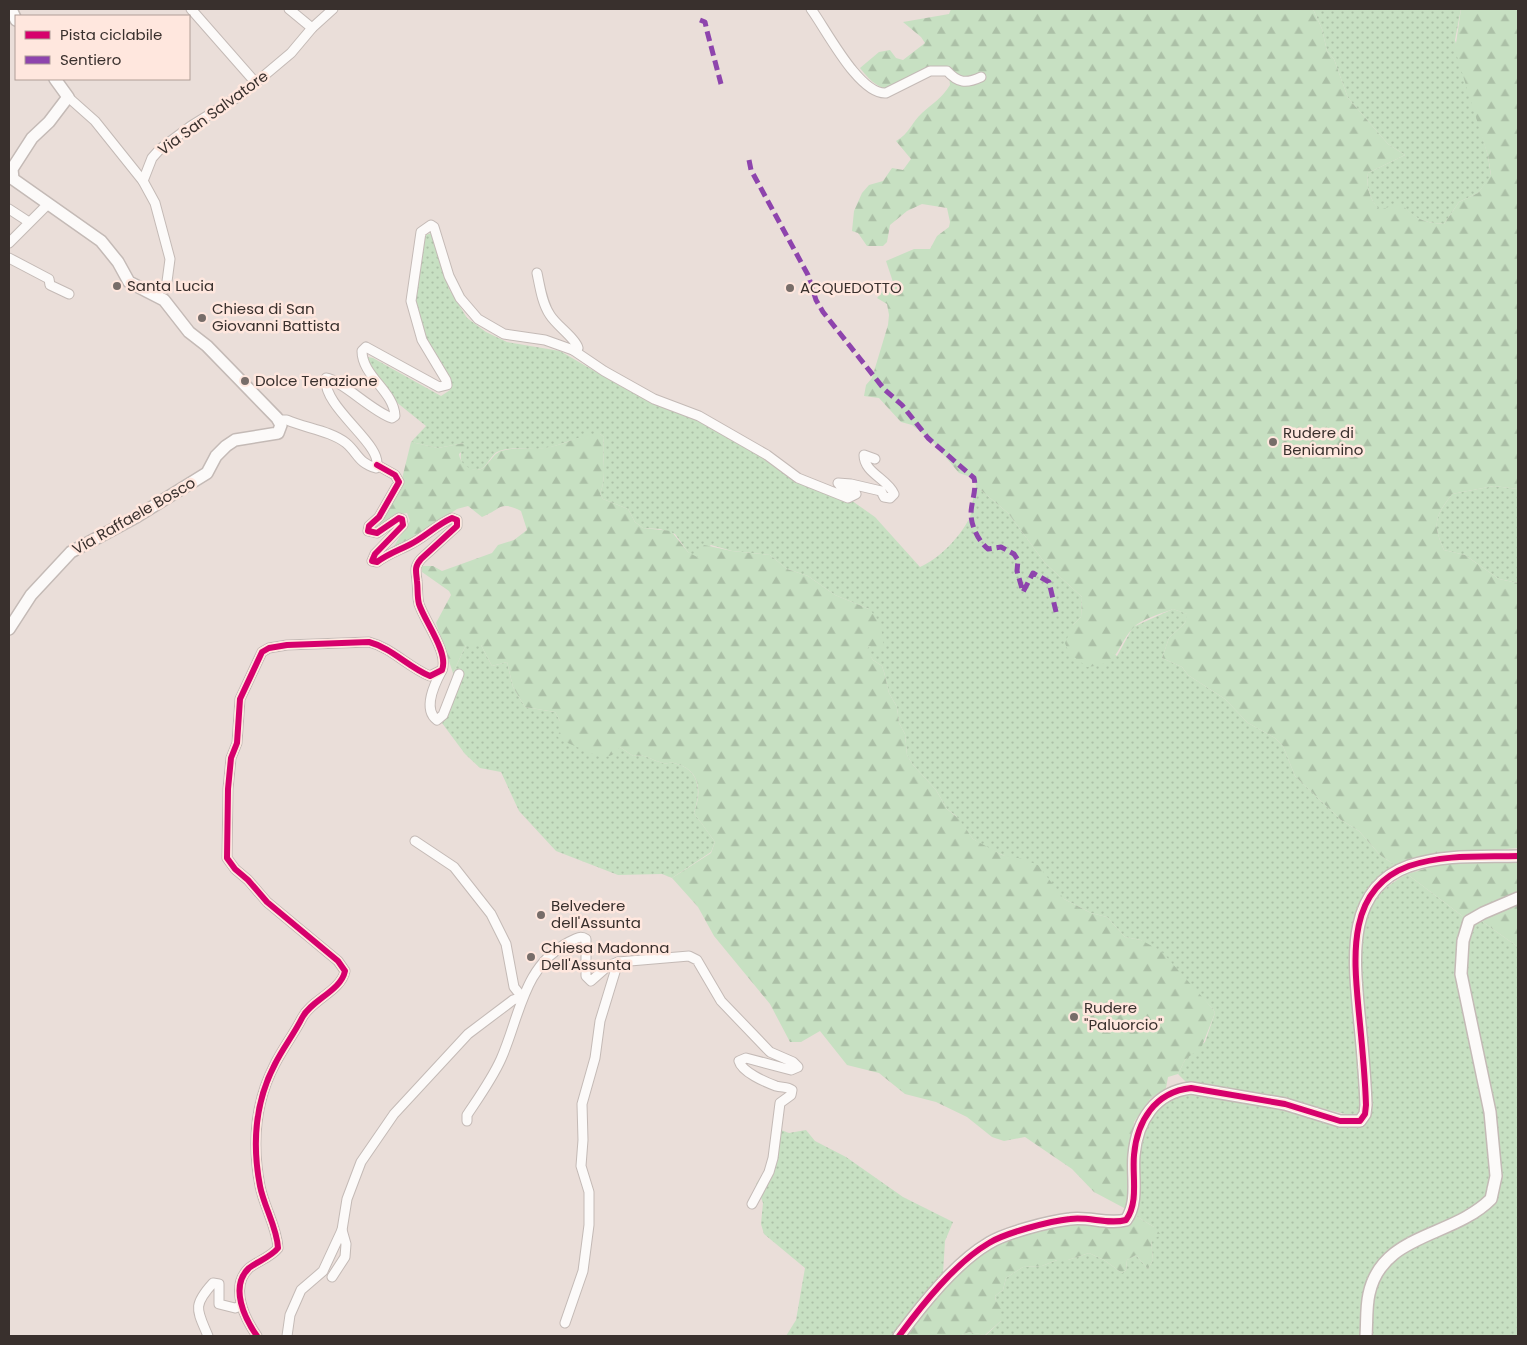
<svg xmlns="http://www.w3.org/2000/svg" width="1527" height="1345" viewBox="0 0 1527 1345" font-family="Poppins,sans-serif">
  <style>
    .grass { fill: url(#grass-dots) }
    .forest { fill: url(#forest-firs) }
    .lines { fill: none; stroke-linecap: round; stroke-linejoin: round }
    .minor-casing { stroke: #c4bab6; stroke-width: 11 }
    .tertiary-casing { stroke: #c4bab6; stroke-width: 14 }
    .minor { stroke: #fcfaf9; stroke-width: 9 }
    .tertiary { stroke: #fcfaf9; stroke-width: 11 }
    .quiet { stroke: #8e44ad; stroke-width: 5; stroke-dasharray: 10 5; stroke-linecap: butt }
    .cycleway-casing { stroke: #ffe7de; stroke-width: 9 }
    .cycleway { stroke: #d6006c; stroke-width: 6 }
    .poi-dot { fill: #776d69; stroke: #ffe7de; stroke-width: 2 }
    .labels { text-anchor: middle; stroke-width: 5; stroke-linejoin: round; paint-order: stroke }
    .street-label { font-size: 15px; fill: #39302d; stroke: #ffe7de }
    .poi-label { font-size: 15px; fill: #39302d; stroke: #ffe7de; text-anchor: start }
  </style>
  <defs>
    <pattern id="grass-dots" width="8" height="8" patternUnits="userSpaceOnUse" patternTransform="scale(1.25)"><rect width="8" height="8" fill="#c7e0c2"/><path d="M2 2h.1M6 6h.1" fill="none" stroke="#acc0a7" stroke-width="1.8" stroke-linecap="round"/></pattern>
    <pattern id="forest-firs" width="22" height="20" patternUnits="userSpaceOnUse" patternTransform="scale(1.25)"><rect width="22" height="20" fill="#c7e0c2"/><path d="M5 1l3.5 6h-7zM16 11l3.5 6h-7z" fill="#acc0a7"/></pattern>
  </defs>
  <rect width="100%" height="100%" fill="#eaded9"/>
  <g class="grass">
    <path d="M1313,9H1461L1455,40L1488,156L1491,176L1478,193L1459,202L1444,224C1421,222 1416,219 1400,204L1380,211C1370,200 1366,188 1368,173L1405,155L1388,144L1348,98L1334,59L1327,51L1322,29Z"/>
    <path d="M431,233L449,289L467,318L486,332L507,342L560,351L622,387L660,405L690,415L751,450L793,480L848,498L875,517L920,567C939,559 961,536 970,517C972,511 973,494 976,486L1008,513L1045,563L1082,597L1081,617L1073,625L1117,656L1133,627L1173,609L1188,614L1185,623L1169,638L1162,658L1182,667L1188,675L1225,699L1248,723L1275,738L1283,746L1295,776L1341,820L1359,831L1380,855L1398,867L1356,916L1351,944L1363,1104L1358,1115L1353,1116L1269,1095L1187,1083L1178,1074L1185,1060L1205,1042L1215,1013L1213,1009L1188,983L1141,940L1125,937L1107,917L1091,913L1064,899L1007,857L987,848L973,839L956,816L947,809L936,790L913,765L907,755L905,734L899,723L897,707L889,693L884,672L882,666L873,660L866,650L869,646L874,647L869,609L835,595L808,576L787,569L770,555L732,551L711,545L697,558L688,552L675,534L660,529L643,528L635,522L628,509L603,499L600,494C608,474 601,457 604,437L600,434C581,435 565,444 547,448C531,451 512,445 497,452C490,456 486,470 477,470C459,470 458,456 464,443L438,448L411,442L426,426L395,401L367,360V357L373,358L441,396L450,390L451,385C438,362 418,336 415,308C412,286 419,256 426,235Z"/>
    <path d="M1494,486L1518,489V583L1499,579L1465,555L1444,550C1432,523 1435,517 1452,494Z"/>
    <path d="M466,645H481L492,666L507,662L513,687L525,707L555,712L560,721V732L620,747L633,756C649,754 649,760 663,763C666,764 671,762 674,763C701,770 701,791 694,813L715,842L711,852L672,878L662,874L618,875L556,851L519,811L501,772L480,768L465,754L442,723L449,714L453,673Z"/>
    <path d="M1407,874L1465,918L1458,940C1468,1006 1482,1072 1488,1138C1489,1157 1493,1176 1487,1195C1484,1202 1474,1207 1467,1211C1446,1224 1426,1228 1405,1239C1365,1259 1363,1297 1360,1336H959L969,1332L986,1335L1001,1321L995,1296L1003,1290L1006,1278L1023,1267L1042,1266L1057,1260H1068L1089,1253L1104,1260L1122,1273L1126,1270L1127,1260L1136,1255L1148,1269L1153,1260L1151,1240L1154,1227L1136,1216L1139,1155L1144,1130L1155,1112L1168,1099L1191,1093L1284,1109L1339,1126L1352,1128L1364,1125L1370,1117C1368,1083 1365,1050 1363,1017C1361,986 1355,941 1367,913C1376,894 1389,884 1407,874Z"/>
    <path d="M1480,920L1518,947V1336H1370C1374,1285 1376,1260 1428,1240C1442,1235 1459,1230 1470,1221C1481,1212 1492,1188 1500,1176L1465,974L1467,942L1473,924Z"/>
    <polygon points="784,1107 781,1130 789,1133 806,1130 815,1141 846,1157 903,1197 953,1222 945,1241 943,1274 920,1299 894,1336 786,1336 796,1320 805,1268 764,1234 761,1224 763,1203 756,1184 766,1169"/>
  </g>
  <g class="forest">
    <path d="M951,9H1313L1322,29L1327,51L1334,59L1348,98L1388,144L1405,155L1368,173C1366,188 1370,200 1380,210L1400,203C1416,219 1421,222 1444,224L1459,202L1478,193L1491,175L1488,156L1455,50L1461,9H1518V489L1494,486L1452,494C1435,517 1432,523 1444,550L1465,555L1499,579L1518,583V848L1457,853L1398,867L1380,855L1359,831L1341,820L1295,776L1283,746L1275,738L1248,723L1225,699L1188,675L1182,667L1162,658L1169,638L1185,623L1187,614L1173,609C1161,614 1141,619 1133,628C1115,648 1121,664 1087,667L1069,653L1065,643L1073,625L1081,617L1082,597L1045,563L1008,513L976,486L974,478L959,473L932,441L912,425L901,422L879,398L864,396L866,385L872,378L888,325L889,315L887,304L877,298L885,289L894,285L886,261L914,249H930L937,236L949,227L950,222L947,208L922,204L907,211L890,225L887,242L883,246H867L858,233L852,231L854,211L862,193L869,185L883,181L892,168L903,170L911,159L896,141C910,133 911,123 922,113C933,103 942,98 950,85L949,76L940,69C905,86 889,106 860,68L879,52L890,50L896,58L903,60L925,43L921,37L903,22L949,14Z"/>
    <path d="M589,434H600L604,437C601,457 608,474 600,494L603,499L628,509L635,522L643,528L671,531L688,552L697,557L700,553L699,548L704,545L732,551L770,555L787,569L808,576L835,595L869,609L876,617L882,633L884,649L878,650L869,646L867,650L873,660L882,666L884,672L889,693L897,707L899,723L905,734L907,755L913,765L936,790L947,809L959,819L973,839L1002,855L1022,859L1038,865L1064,899L1091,913L1107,917L1125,937L1141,940L1161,951L1213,1009L1215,1013L1202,1046L1185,1060L1178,1074L1168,1077L1166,1088L1150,1099L1134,1122L1126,1209L1094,1192L1072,1169L1025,1137L1004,1141L992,1137L967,1117L936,1102L905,1094L879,1073L847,1065L820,1031L801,1042H790L770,1004L714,936L698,907L672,878L711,853L715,842L694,813C702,791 701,770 674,763C671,762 666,764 663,763C649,760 649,754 633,756L620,747L612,755L602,758L561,740L557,736L560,732V721L555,712L525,707L513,687L507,662L492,666L481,645H466L453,673L436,623L451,595L449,591L422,572V566H433L442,571L492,553L498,545L514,540L527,530L521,511C500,500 500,510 482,517L468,506L457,509L403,545L394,546L410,521L407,513L396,515L376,530L401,483L411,442L438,448L464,443L467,447L459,454C460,463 468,470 478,470C487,469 492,454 501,451C514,447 530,450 544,448C559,446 574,439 589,434Z"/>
    <polygon points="1518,861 1518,893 1465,918 1407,874 1449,862"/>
    <polygon points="1518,904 1518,947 1480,920"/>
    <path d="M1136,1216L1154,1227L1161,1235L1151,1240L1153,1260L1148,1269L1136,1255L1127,1260L1126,1270L1122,1273L1104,1260L1089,1253L1068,1260H1057L1042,1266L1023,1267L1006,1278L1003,1290L995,1296L996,1301L1001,1304V1321L985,1335L969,1332L959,1336H906C925,1310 965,1260 994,1246C1014,1236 1041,1230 1064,1225C1087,1219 1120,1238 1136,1216Z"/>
  </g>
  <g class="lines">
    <g class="minor-casing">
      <g id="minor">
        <polyline points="191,9 256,83"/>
        <polyline points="289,9 312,28"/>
        <path d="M811,9C826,29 859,95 886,93L930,71H947C958,83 966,84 981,77"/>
        <polyline points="68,97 95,121 143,181 155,203 170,259 166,289"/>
        <polyline points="143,181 152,158 160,149 191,126 241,95 291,53 312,28 333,9"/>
        <polyline points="9,209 29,222"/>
        <polyline points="9,243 48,204"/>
        <polyline points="9,258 49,279 50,285 69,294"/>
        <path d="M573,350L604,371L654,399L699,416L767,455L798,478L848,498L856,494L842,488L838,483L851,484L881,491L884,497L890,498L894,494C888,479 864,473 864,455L875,459"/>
        <path d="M279,420H287C305,428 331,431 346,443C358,453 358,463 376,468C386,446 322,408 326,378C342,380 371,411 392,418L395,416C394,391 362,376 362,351L366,347L439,387L447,385L446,380L422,340L411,301L421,232L431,225L434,227L449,276L460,298L478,319L504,334L545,340L573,350L578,348C576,339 556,325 550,315C542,303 540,287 537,273"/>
        <path d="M442,670C435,683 422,709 437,720L443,715L459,674"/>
        <path d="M467,1121V1115C479,1097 492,1079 501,1059C520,1016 523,966 569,942C575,939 580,935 586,939V976L591,981L608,966L618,962L689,956L697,960L721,1001L770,1052L793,1062L798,1067L791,1070L746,1058L739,1061C742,1072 765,1082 776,1086C782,1088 787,1086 792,1090L791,1095L780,1103L773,1158L769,1172L752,1204"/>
        <polyline points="332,1277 345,1257 346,1244 342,1230 347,1199 361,1162 394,1114 468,1034 513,1000 522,997 514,987 506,944 491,914 454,867 415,841"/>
        <polyline points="565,1323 583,1271 589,1225 589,1192 581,1166 583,1140 582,1104 595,1058 600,1021 618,962"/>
        <path d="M208,1336C197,1310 192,1306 213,1283L219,1284V1304L235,1308L241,1306"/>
        <path d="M257,1336C245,1319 229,1287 249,1268C258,1261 271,1257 278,1248C277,1227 264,1207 260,1186C252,1144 255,1102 275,1064C283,1048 294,1034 302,1018C311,1000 341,991 345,971L338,961L267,902L248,880L235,869L227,858L228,789L231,758L237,743L240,699L262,652L269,648L287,645L369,642C392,648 408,667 430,676L442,670C449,653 425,622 419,604C417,596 418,589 417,581C416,571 414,567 421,559L457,526V520L452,518C436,525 424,538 409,545C397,551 388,554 377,562L372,561L375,554L403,525L402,519L399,518L377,533L368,531L369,526L379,517L399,482L395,475L377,465"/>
        <polyline points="287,1336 290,1315 301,1290 323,1271 342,1230"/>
      </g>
    </g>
    <g class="tertiary-casing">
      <g id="tertiary">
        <polyline points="11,9 16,20"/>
        <polyline points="9,629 31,595 71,552 136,517 207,473 216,456 226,446 235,440 278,433 281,425 277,418 207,346 189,332 164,300 129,282 118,262 101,241 13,179 12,169 32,138 49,122 68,97 55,79"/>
        <path d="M899,1336C922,1305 955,1263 989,1243C1005,1233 1050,1221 1070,1219C1088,1216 1108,1225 1126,1220C1139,1202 1132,1176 1134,1155C1137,1121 1155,1092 1191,1088L1285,1104L1340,1121H1360L1365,1114L1366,1105C1365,1074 1362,1044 1359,1014C1354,960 1345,889 1409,866C1445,854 1481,857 1518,856"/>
        <path d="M1366,1336C1367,1323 1366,1307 1369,1294C1382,1233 1452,1238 1491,1199L1496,1176L1490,1112L1461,974L1463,941L1469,921L1483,913L1518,898"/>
      </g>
    </g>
    <use href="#minor" class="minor"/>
    <use href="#tertiary" class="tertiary"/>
    <g class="quiet">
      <polyline points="700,20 705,22 707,31 721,84"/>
      <path d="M749,160L751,170L808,275L816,300L823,312L884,389L902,405L928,438L974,478C977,490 971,502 971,514C971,526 979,542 988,549L1001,547L1014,554L1018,560L1017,571L1023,592L1033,573L1049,582L1057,616"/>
    </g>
    <g class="cycleway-casing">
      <g id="cycleway">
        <path d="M257,1336C245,1319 229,1287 249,1268C258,1261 271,1257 278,1248C277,1227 264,1207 260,1186C252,1144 255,1102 275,1064C283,1048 294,1034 302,1018C311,1000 341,991 345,971L338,961L267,902L248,880L235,869L227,858L228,789L231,758L237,743L240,699L262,652L269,648L287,645L369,642C392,648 408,667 430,676L442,670C449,653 425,622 419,604C417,596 418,589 417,581C416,571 414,567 421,559L457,526V520L452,518C436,525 424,538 409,545C397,551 388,554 377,562L372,561L375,554L403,525L402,519L399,518L377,533L368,531L369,526L379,517L399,482L395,475L377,465"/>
        <path d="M899,1336C922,1305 955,1263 989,1243C1005,1233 1050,1221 1070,1219C1088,1216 1108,1225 1126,1220C1139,1202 1132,1176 1134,1155C1137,1121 1155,1092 1191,1088L1285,1104L1340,1121H1360L1365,1114L1366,1105C1365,1074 1362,1044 1359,1014C1354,960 1345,889 1409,866C1445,854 1481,857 1518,856"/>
      </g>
    </g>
    <use href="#cycleway" class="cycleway"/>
  </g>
  <g class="poi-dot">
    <circle cx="117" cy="286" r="5"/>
    <circle cx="790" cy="288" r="5"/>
    <circle cx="202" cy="318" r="5"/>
    <circle cx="245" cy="381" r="5"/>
    <circle cx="1273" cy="442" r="5"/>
    <circle cx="541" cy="915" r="5"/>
    <circle cx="531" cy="957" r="5"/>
    <circle cx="1074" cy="1017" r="5"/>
  </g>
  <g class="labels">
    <g class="street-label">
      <text transform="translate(213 113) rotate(-36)" y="5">Via San Salvatore</text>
      <text transform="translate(134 516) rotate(-30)" y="5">Via Raffaele Bosco</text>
    </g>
    <g class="poi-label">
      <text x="127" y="291">Santa Lucia</text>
      <text x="800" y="293">ACQUEDOTTO</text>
      <text x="212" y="314">Chiesa di San<tspan x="212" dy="17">Giovanni Battista</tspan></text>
      <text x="255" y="386">Dolce Tenazione</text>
      <text x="1283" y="438">Rudere di<tspan x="1283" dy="17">Beniamino</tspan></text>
      <text x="551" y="911">Belvedere<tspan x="551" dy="17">dell'Assunta</tspan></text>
      <text x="541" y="953">Chiesa Madonna<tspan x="541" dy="17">Dell'Assunta</tspan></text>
      <text x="1084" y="1013">Rudere<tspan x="1084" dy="17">"Paluorcio"</tspan></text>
    </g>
  </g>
  <rect width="1527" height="1345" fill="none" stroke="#39302d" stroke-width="20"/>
  <rect x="15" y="15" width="175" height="65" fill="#ffe7de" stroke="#b09e97"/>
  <rect x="25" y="31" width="25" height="8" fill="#d6006c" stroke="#b09e97"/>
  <text x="60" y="40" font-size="15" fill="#39302d">Pista ciclabile</text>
  <rect x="25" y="56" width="25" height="8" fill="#8e44ad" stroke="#b09e97"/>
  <text x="60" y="65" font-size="15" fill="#39302d">Sentiero</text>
</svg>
